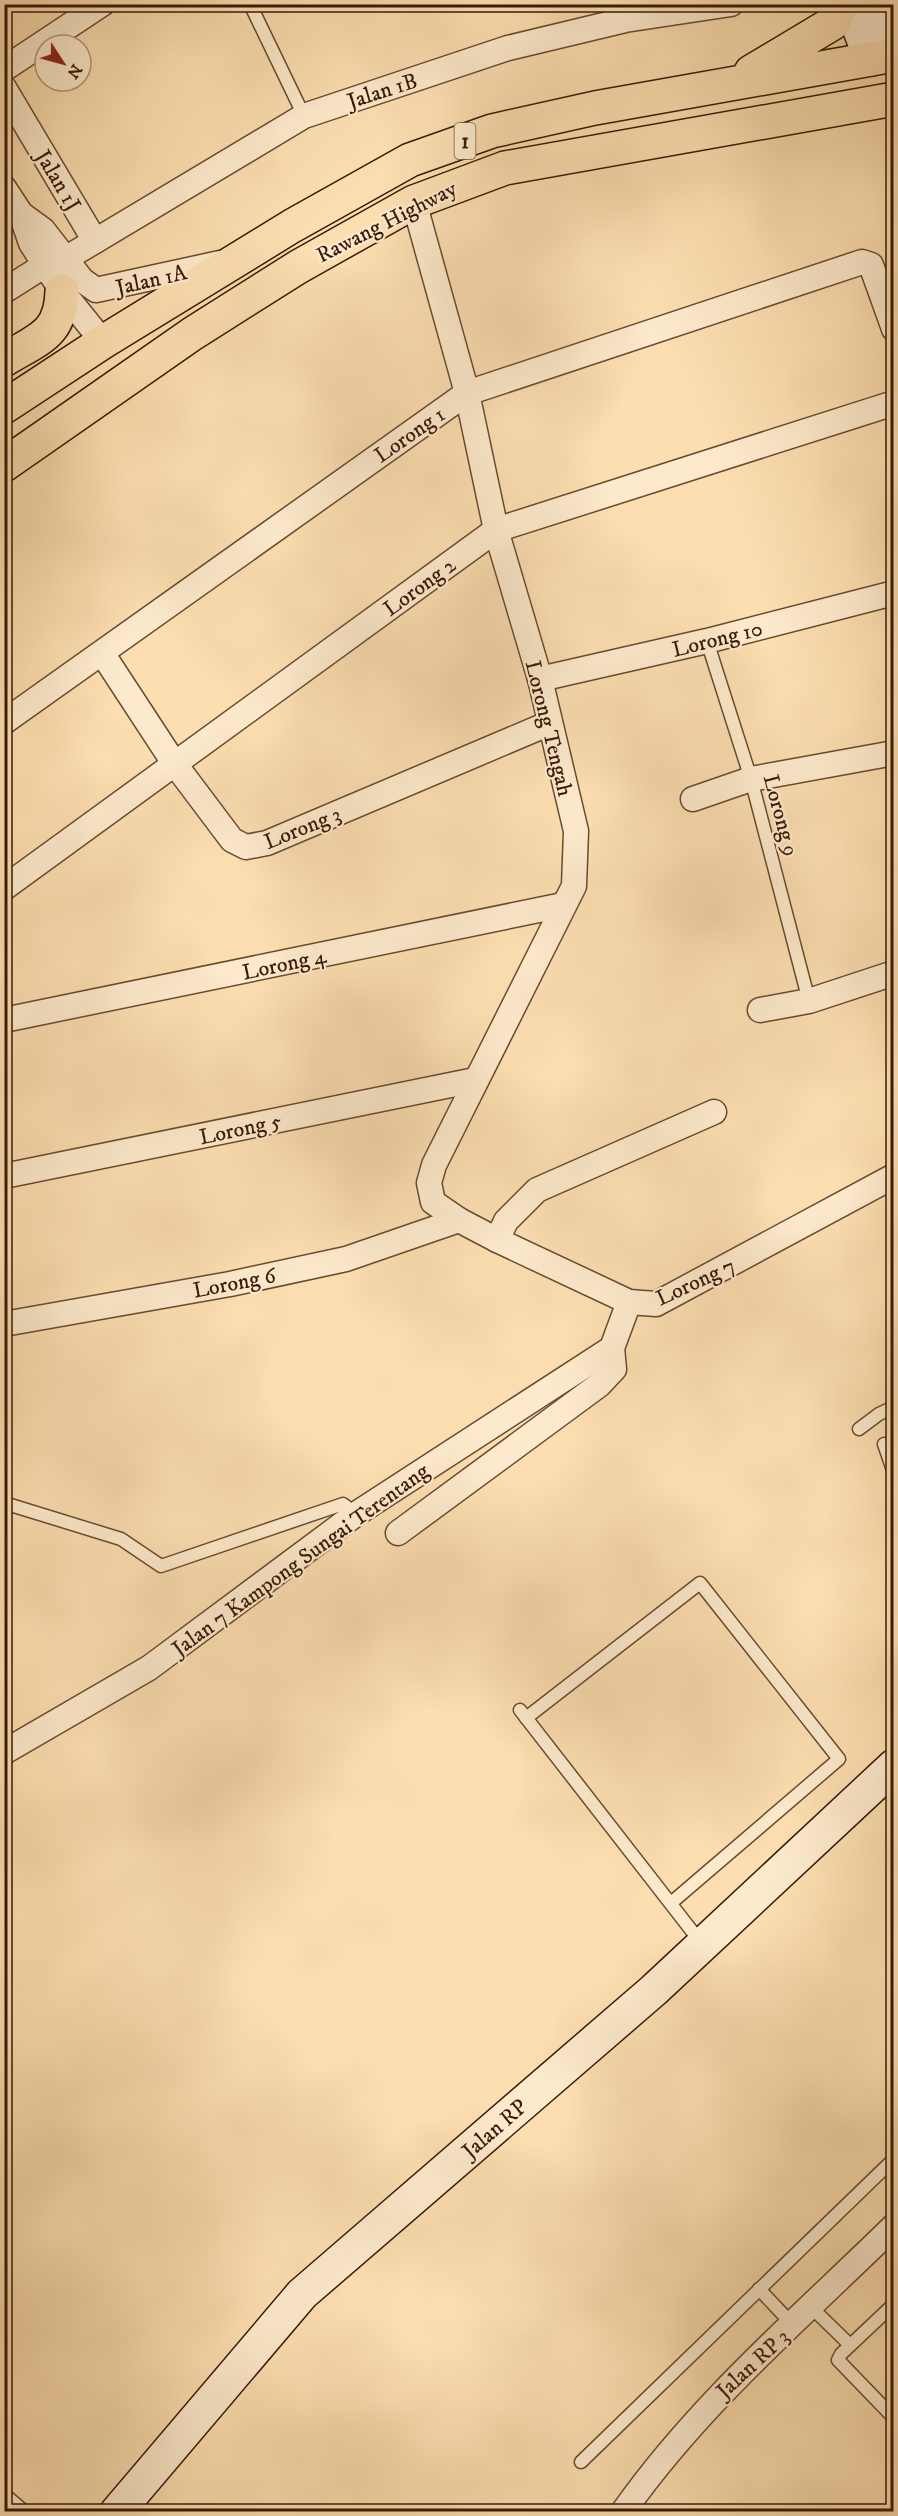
<svg xmlns="http://www.w3.org/2000/svg" width="898" height="2516" viewBox="0 0 898 2516" font-family="'IM FELL DW Pica',serif">
  <style>
    .lines { fill: none; stroke-linecap: round; stroke-linejoin: round }
    .lane-casing { stroke: #694a31; stroke-width: 15 }
    .street-casing { stroke: #694a31; stroke-width: 27 }
    .secondary-casing { stroke: #381907; stroke-width: 36 }
    .primary-casing { stroke: #381907; stroke-width: 36 }
    .lane { stroke: #fdeacc; stroke-width: 12 }
    .street { stroke: #fdeacc; stroke-width: 24 }
    .secondary { stroke: #fdeacc; stroke-width: 33 }
    .primary { stroke: #fcdeb0; stroke-width: 33 }
    .labels { text-anchor: middle; stroke-width: 4.5; stroke-linejoin: round; paint-order: stroke }
    .shield { fill: #fdeacc; stroke: #735842; stroke-width: 1.5 }
    .shield-label { font-size: 21px; font-weight: bold; fill: #381907 }
    .street-label { font-size: 22px; fill: #381907; stroke: #fdeacc }
  </style>
  <rect width="100%" height="100%" fill="#fcdeb0"/>
  <filter id="stains"><feTurbulence type="fractalNoise" baseFrequency=".00333" numOctaves="4"/><feColorMatrix values="0 0 0 0 .2 0 0 0 0 .09 0 0 0 0 .02 0 0 0 .5 -.17"/></filter>
  <radialGradient id="worn" r=".72"><stop offset=".6" stop-color="#630" stop-opacity="0"/><stop offset="1" stop-color="#630" stop-opacity=".3"/></radialGradient>
  <g class="lines">
    <g class="lane-casing">
      <g id="lane">
        <polyline points="250,4 304,116"/>
        <polyline points="707,641 751,779 809,1001"/>
        <polyline points="859,1429 879,1414 894,1407"/>
        <polyline points="884,1444 894,1473"/>
        <polyline points="4,1503 121,1539 161,1566 343,1504 356,1514"/>
        <polyline points="520,1710 702,1944"/>
        <polyline points="526,1718 700,1583 839,1759 671,1903"/>
        <polyline points="759,2289 793,2325"/>
        <polyline points="894,2304 841,2354 838,2360 894,2418"/>
        <polyline points="811,2307 850,2345"/>
        <polyline points="581,2462 894,2159"/>
        <polyline points="4,2494 25,2512"/>
      </g>
    </g>
    <g class="street-casing">
      <g id="street">
        <polyline points="4,69 102,4"/>
        <polyline points="4,88 95,241"/>
        <polyline points="4,188 21,214 31,243 45,265 62,291 103,342"/>
        <polyline points="414,202 467,393 496,530 540,679 576,831 574,886 434,1165 429,1183 433,1202 459,1220 497,1240 629,1302 656,1304 894,1176"/>
        <polyline points="21,214 43,230 82,280 96,290 220,263"/>
        <polyline points="65,259 304,116 508,48 625,20 731,4"/>
        <polyline points="4,291 45,265"/>
        <polyline points="102,653 174,763 232,840 246,847 267,843 550,723"/>
        <polyline points="540,679 707,641 894,593"/>
        <polyline points="4,722 467,393 862,262 871,265 894,329"/>
        <polyline points="693,799 751,779 894,753"/>
        <polyline points="4,888 496,530 894,403"/>
        <polyline points="760,1010 809,1001 894,973"/>
        <polyline points="4,1020 563,905"/>
        <polyline points="4,1176 475,1080"/>
        <polyline points="497,1240 506,1221 537,1190 714,1112"/>
        <polyline points="4,1324 230,1284 346,1259 459,1220"/>
        <polyline points="398,1533 599,1385 614,1369 612,1348"/>
        <polyline points="4,1752 149,1668 356,1514 612,1348 629,1302"/>
        <path d="M623,2512C699,2404 800,2318 894,2226"/>
      </g>
    </g>
    <g class="secondary-casing">
      <g id="secondary">
        <polyline points="850,4 871,59"/>
        <polyline points="872,54 876,4"/>
        <polyline points="117,2512 302,2294 654,1990 894,1766"/>
      </g>
    </g>
    <g class="primary-casing">
      <g id="primary">
        <polyline points="751,72 833,23 842,4"/>
        <path d="M4,360C38,339 61,335 62,291"/>
        <polyline points="4,407 103,342 292,226 410,160 492,131 595,108 894,55"/>
        <polyline points="4,465 192,334 298,267 414,202 505,168 894,99"/>
      </g>
    </g>
    <use href="#lane" class="lane"/>
    <use href="#street" class="street"/>
    <use href="#secondary" class="secondary"/>
    <use href="#primary" class="primary"/>
  </g>
  <g class="labels">
    <rect class="shield" x="454.5" y="123" width="21" height="36" rx="4.5"/>
    <g class="shield-label">
      <text x="465" y="148">1</text>
    </g>
    <g class="street-label">
      <text transform="translate(382 90) rotate(-18)" y="8">Jalan 1B</text>
      <text transform="translate(59 180) rotate(59)" y="8">Jalan 1J</text>
      <text transform="translate(386 221) rotate(-27)" y="8">Rawang Highway</text>
      <text transform="translate(151 279) rotate(-13)" y="8">Jalan 1A</text>
      <text transform="translate(409 434) rotate(-35)" y="8">Lorong 1</text>
      <text transform="translate(419 586) rotate(-36)" y="8">Lorong 2</text>
      <text transform="translate(717 638) rotate(-14)" y="8">Lorong 10</text>
      <text transform="translate(550 728) rotate(76)" y="8">Lorong Tengah</text>
      <text transform="translate(782 815) rotate(75)" y="8">Lorong 9</text>
      <text transform="translate(302 827) rotate(-22)" y="8">Lorong 3</text>
      <text transform="translate(284 963) rotate(-12)" y="8">Lorong 4</text>
      <text transform="translate(240 1128) rotate(-12)" y="8">Lorong 5</text>
      <text transform="translate(695 1281) rotate(-25)" y="8">Lorong 7</text>
      <text transform="translate(234 1282) rotate(-11)" y="8">Lorong 6</text>
      <text transform="translate(300 1559) rotate(-36)" y="8">Jalan 7 Kampong Sungai Terentang</text>
      <text transform="translate(494 2128) rotate(-41)" y="8">Jalan RP</text>
      <text transform="translate(752 2363) rotate(-43)" y="8">Jalan RP 3</text>
    </g>
  </g>
  <rect width="898" height="2516" fill="none" stroke="#fcdeb0" stroke-width="24"/>
  <rect x="6" y="6" width="886" height="2504" fill="none" stroke="#381907" stroke-width="3"/>
  <rect x="12" y="12" width="874" height="2492" fill="none" stroke="#381907" stroke-width="1.5"/>
  <g transform="translate(63 63) rotate(126)"><circle r="28" fill="#fdeacc" stroke="#ae967d" stroke-width="1.5"/>
  <path d="M0-4.5L10 22L0 15L-10 22Z" fill="#8f2418"/>
  <text y="-9" font-size="16" font-weight="bold" text-anchor="middle" fill="#381907">N</text>
  </g>
  <rect width="100%" height="100%" filter="url(#stains)"/>
  <rect width="100%" height="100%" fill="url(#worn)"/>
</svg>
